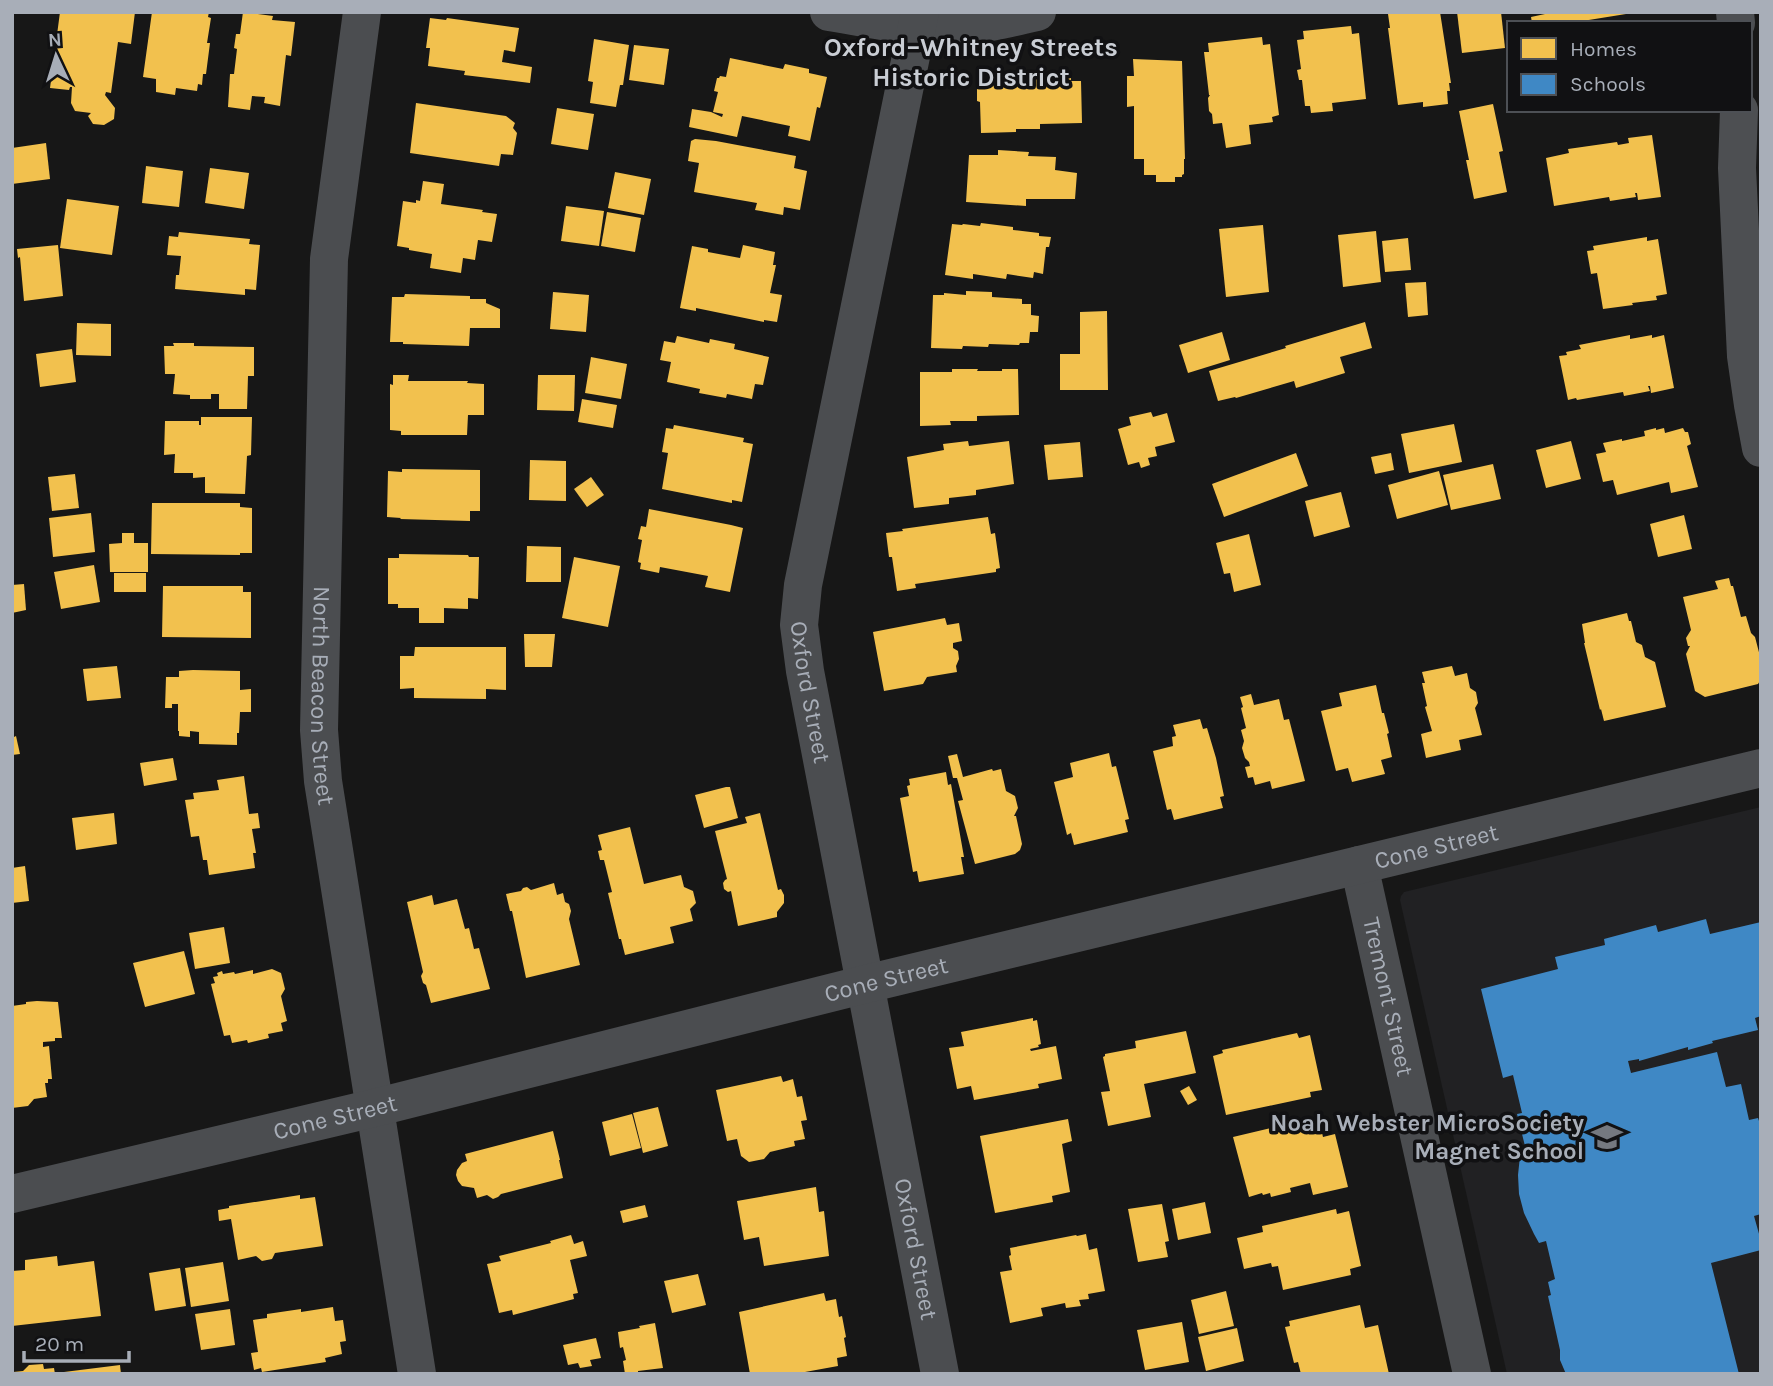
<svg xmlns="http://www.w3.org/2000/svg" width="1773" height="1386" viewBox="0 0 1773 1386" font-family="Karla,sans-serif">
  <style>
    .built { fill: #212123 }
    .homes { fill: #f2c14e }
    .schools { fill: #3f88c5 }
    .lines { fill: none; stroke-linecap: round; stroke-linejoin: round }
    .minor { stroke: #4b4d50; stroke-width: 38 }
    .major { stroke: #4d4f52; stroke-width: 38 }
    .labels { text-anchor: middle; stroke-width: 7; stroke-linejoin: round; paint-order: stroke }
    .street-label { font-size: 24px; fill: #a8aeb8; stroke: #111113 }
    .poi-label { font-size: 24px; font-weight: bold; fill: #a8aeb8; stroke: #111113; text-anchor: end }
    .neighbourhood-label { font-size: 26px; font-weight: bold; fill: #c9cdd4; stroke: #111113 }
  </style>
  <rect width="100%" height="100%" fill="#171717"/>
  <polygon class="built" points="1761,807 1761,1374 1507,1374 1400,900 1401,896 1404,892"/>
  <g class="homes">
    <polygon points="60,12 135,12 131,44 118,42 111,93 106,92 105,95 115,108 114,119 104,125 93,124 88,116 91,113 75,111 71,103 72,87 70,87 69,90 50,88"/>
    <polygon points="152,12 209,12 208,17 211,18 207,43 210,43 206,74 203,74 202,85 198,84 197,91 176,88 175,95 156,92 156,79 143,77"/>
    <polygon points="243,12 273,16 272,20 295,22 291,56 286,55 280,106 264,103 265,97 252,96 250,110 228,107 230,74 234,74 237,49 234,48 236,34 240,34"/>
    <polygon points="1407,12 1440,12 1451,83 1449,83 1450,91 1447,91 1448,104 1423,107 1423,102 1398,105 1388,28 1390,28 1388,14"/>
    <polygon points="1457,12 1501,12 1505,48 1462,53"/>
    <polygon points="1545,12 1626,12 1626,14 1570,23 1557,23 1557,21 1532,23 1531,17 1545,14"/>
    <polygon points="430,18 446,20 447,18 519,28 515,52 504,50 502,62 532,67 530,83 464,75 465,71 428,66 430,48 426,48"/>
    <polygon points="1351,26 1352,34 1359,33 1366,99 1332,103 1333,111 1311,113 1310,106 1305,106 1302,80 1299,80 1297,70 1301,69 1297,40 1304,39 1303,31"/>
    <polygon points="1262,37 1263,45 1270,44 1279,115 1272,117 1273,122 1249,125 1251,144 1226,148 1222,123 1213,124 1212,114 1209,111 1208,98 1210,95 1209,95 1204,52 1209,52 1208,43"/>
    <polygon points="594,39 629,45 623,85 620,85 616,107 590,103 593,82 588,81"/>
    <polygon points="634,45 669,49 664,85 629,80"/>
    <polygon points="730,58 783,69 785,64 809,69 809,73 827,77 820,108 817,107 810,141 788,136 790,126 742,116 737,137 689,127 692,109 711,112 722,117 723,114 713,112 718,92 714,91 717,78 719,78 720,76 726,77"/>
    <polygon points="1133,59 1182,61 1185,159 1184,159 1184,174 1182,175 1182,177 1175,177 1175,182 1156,182 1156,175 1144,175 1144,159 1134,159 1134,106 1127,107 1127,76 1134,76"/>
    <polygon points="1071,78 1071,81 1081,81 1082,123 1040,124 1040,129 1016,129 1016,132 981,133 980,102 977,101 977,85 981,85 981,82 993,82 993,80"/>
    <polygon points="416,103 506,116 515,123 513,128 517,133 513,155 501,154 499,166 410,153"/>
    <polygon points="1493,104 1503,151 1499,152 1507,192 1474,199 1466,160 1469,160 1459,111"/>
    <polygon points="557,108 594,114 588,150 551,144"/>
    <polygon points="1652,135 1661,197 1638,200 1637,193 1635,193 1636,197 1610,201 1609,197 1554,206 1546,158 1569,153 1568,149 1617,142 1618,145 1629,143 1628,138"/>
    <polygon points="695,139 716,141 796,156 794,168 807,171 800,210 784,207 783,215 755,210 757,203 694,192 699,163 688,161 691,141"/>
    <polygon points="46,143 50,179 12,184 12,148"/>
    <polygon points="998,150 1029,152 1028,156 1056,157 1055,170 1077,173 1075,199 1026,199 1026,206 966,202 969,155 998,155"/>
    <polygon points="146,166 183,171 179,207 142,203"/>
    <polygon points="210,168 249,173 244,209 205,203"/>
    <polygon points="615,172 651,179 644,215 608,208"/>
    <polygon points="423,181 444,184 441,204 483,210 482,212 497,214 492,242 478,240 475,260 463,258 461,273 430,268 432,254 409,250 409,248 397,246 403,201 416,203 416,200 420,201"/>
    <polygon points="67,199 119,206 112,255 60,248"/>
    <polygon points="566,206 604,211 599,246 561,241"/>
    <polygon points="607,212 641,218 635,252 601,246"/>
    <polygon points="981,223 1013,227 1013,230 1039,233 1039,236 1051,237 1049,247 1046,247 1043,274 1034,272 1033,278 1007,274 1006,279 973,274 973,279 945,275 952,224 962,225 963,224 980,226"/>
    <polygon points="1263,225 1269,292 1226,297 1219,229"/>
    <polygon points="1376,231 1381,282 1343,287 1338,235"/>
    <polygon points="179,232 250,239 249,244 260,245 256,290 245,289 245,295 175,289 176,275 179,275 181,256 167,255 169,236 178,237"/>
    <polygon points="1647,237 1647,241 1658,239 1667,294 1656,296 1657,300 1632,303 1633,305 1603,309 1597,273 1591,274 1587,251 1594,250 1593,246"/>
    <polygon points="1408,238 1411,270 1385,272 1382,241"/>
    <polygon points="58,245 63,296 24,301 20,257 18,258 17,249"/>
    <polygon points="743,245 775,252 773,265 776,265 770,293 782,295 777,322 764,320 764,322 696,308 696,311 680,308 692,246 708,249 708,252 740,258"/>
    <polygon points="1426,282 1428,315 1408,317 1405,283"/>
    <polygon points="966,291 992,292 992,297 1022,299 1022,304 1031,304 1031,315 1039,316 1038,332 1030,332 1029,343 1020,343 1019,345 989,344 988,347 963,346 962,349 931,348 933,295 944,295 944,293 966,295"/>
    <polygon points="553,292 589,295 586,332 550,329"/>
    <polygon points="405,294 470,296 470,299 486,299 486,303 500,309 500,328 470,328 469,346 403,344 403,342 390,342 392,297 404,297"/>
    <polygon points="1107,311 1108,390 1060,390 1060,354 1080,354 1080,312"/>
    <polygon points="1365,322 1372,348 1340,357 1345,373 1296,388 1294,381 1236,398 1235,397 1218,401 1209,371 1286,348 1285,346"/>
    <polygon points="77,323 111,324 111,356 76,355"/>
    <polygon points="1222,332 1230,360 1188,373 1179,345"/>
    <polygon points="1630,335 1630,339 1652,335 1652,338 1664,335 1674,388 1651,393 1650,386 1648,386 1650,391 1624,396 1623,392 1577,400 1576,398 1568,400 1559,356 1567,355 1566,352 1581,349 1579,345"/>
    <polygon points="677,336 709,343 710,339 735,344 734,349 769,357 763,385 755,384 752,399 727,394 726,398 699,393 700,389 667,382 671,362 660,360 664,341 675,343"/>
    <polygon points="173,343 194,343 194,346 254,347 254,376 248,376 247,409 219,409 219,394 211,394 211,399 190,399 190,395 173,394 175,374 165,374 164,346 174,346"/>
    <polygon points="72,349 76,382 40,387 36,354"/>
    <polygon points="591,357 627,364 621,399 585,393"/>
    <polygon points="952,369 978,369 977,371 1002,371 1002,369 1018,369 1019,415 977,416 977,421 950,421 951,425 920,426 920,372 952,372"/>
    <polygon points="393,375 409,375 408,381 468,381 467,383 484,384 484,415 468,415 467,435 401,435 401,431 390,430 390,384 393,385"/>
    <polygon points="538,375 575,375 574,411 537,410"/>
    <polygon points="582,399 617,405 613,428 578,422"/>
    <polygon points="1151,412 1153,417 1167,413 1175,442 1155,447 1157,456 1148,458 1150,465 1141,468 1139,462 1128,465 1118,429 1131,425 1129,417"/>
    <polygon points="201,417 252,417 251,455 247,456 245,494 205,493 205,477 193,478 193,473 174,473 175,454 164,455 165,421 199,421 199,425 201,425"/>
    <polygon points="1454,424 1462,462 1409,473 1401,434"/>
    <polygon points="674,425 744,438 743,442 753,444 742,502 732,500 732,503 662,489 668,453 662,452 666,428 673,429"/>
    <polygon points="1656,428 1656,430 1664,428 1665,433 1683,428 1685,432 1688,432 1691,444 1687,446 1698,487 1671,493 1669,482 1617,495 1613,480 1603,482 1596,454 1606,452 1603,443 1622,439 1622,441 1645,436 1644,431"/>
    <polygon points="968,441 969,446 1009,441 1014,484 976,490 976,495 949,498 949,504 914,508 907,457 944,450 943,444"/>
    <polygon points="1571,441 1581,479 1546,488 1536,450"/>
    <polygon points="1080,442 1083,477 1048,480 1044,445"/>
    <polygon points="1296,453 1308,486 1224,517 1212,484"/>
    <polygon points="1391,453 1394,470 1375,474 1371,457"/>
    <polygon points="530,460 566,461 566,501 529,500"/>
    <polygon points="1493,464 1501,499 1451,510 1443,475"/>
    <polygon points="402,469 480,470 480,511 470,511 470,521 400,519 401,518 387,517 388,471 402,472"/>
    <polygon points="1439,471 1448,505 1397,519 1388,485"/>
    <polygon points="75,474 79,508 52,511 48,477"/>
    <polygon points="591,477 604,495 587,507 574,489"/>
    <polygon points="1341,492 1350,527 1314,537 1305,501"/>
    <polygon points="152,503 240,503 240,507 252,508 252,553 240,553 240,555 151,554"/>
    <polygon points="649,509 731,525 743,528 730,592 705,587 708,576 660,567 659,573 640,569 641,563 638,562 642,540 638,539 641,526 646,527"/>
    <polygon points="91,513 95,552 53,557 49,518"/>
    <polygon points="1684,515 1692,549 1658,557 1650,524"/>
    <polygon points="988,517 991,534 995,533 1000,568 996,569 996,572 915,584 916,588 897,591 892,557 889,557 886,533 903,531 902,529"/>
    <polygon points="122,533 134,533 134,543 148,543 148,572 110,572 109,544 122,543"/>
    <polygon points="1249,534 1261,585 1234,592 1230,573 1224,574 1216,543"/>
    <polygon points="527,546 561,547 561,582 526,582"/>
    <polygon points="399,554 468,555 469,557 479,557 478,599 468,598 468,609 444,608 444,623 419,623 419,608 398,608 398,604 388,604 388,558 399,558"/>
    <polygon points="574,557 620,566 608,627 562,618"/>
    <polygon points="94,565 100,602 61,609 54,572"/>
    <rect x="114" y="573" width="32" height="19"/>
    <polygon points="1729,578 1731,586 1733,586 1741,617 1746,616 1751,633 1755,637 1761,660 1761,679 1758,684 1705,697 1695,691 1686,654 1690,646 1688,646 1686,638 1691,630 1683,597 1718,589 1715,581"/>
    <polygon points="24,584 26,610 12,613 12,585"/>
    <polygon points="163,586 243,586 243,592 251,592 251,638 162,637"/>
    <polygon points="1627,613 1629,621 1631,621 1636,642 1642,645 1645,657 1655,662 1666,707 1604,721 1601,709 1600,710 1584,643 1585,643 1582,624"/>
    <polygon points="945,618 947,625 959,623 962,641 953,643 953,648 958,651 959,659 956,666 957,672 927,677 923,684 884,691 873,632"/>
    <polygon points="524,634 555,634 552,667 525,667"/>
    <polygon points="415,647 506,647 506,690 486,689 486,699 414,698 414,688 400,689 400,656 414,656"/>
    <polygon points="117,666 121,698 87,701 83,669"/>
    <polygon points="1452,666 1455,676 1467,673 1470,688 1476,692 1478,703 1475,708 1482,735 1459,740 1461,750 1426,758 1421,734 1432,731 1425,707 1427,706 1422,683 1425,683 1422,672"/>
    <polygon points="193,670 240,671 240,690 251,689 251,712 240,712 239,733 237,733 237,745 199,744 199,732 190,731 190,737 179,736 179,731 178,731 178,704 172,704 172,708 165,708 166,677 179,677 179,671"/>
    <polygon points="1376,685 1382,713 1384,713 1389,733 1387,734 1392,757 1381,760 1385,774 1352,782 1348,768 1336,771 1321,711 1342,706 1339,693"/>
    <polygon points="1251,694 1254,705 1279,699 1284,720 1289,719 1305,781 1272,789 1270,781 1255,785 1253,777 1248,778 1245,767 1250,766 1249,762 1245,758 1242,748 1244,741 1241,730 1246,728 1241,708 1243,707 1240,697"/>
    <polygon points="1200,719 1203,729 1207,728 1216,758 1224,796 1220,797 1223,808 1174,820 1171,809 1167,810 1153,751 1173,746 1172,737 1176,736 1173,725"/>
    <polygon points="16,736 20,754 12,755 12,738"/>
    <polygon points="1109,753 1112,767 1116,766 1129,819 1125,820 1128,832 1074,845 1071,833 1067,835 1054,782 1073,777 1070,763"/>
    <polygon points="957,754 963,777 992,769 993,771 1001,769 1006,791 1015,796 1018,808 1014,816 1016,816 1022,844 1020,850 1015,854 975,864 958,801 963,800 957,778 953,778 948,756"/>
    <polygon points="173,758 177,780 144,786 140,763"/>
    <polygon points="946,772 948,785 951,784 964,857 961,857 964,874 919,882 917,871 913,872 900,798 909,796 907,786 910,785 909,779"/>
    <polygon points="244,776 249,814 258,813 260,828 252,829 256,853 253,853 255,868 209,875 207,860 203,860 199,836 191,837 185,800 194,799 193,793 219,790 217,780"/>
    <polygon points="726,787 730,787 738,818 704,828 695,795"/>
    <polygon points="114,813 117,844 76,850 72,818"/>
    <polygon points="760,813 778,890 781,889 784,895 784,903 777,912 777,917 738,926 731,891 728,892 724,889 723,883 725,880 727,879 715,831 747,823 745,817"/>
    <polygon points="630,827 644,884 681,875 684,887 693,891 696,903 690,909 693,921 670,927 674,943 625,955 621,939 619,939 608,893 612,892 604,860 600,860 598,851 602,850 598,835"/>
    <polygon points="25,866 29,901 12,903 12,868"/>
    <polygon points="554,883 557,895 563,893 565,902 569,904 571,911 569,919 580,965 526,978 512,911 510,911 506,894 521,891 523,888 527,887 531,890"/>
    <polygon points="432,895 434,905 457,899 465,929 469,928 474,949 479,948 490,989 431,1003 426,985 423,983 421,976 423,972 407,902"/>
    <polygon points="224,927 230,963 195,969 189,933"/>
    <polygon points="184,951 195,994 145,1007 133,963"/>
    <polygon points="272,969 281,973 285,989 281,996 287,1021 281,1023 283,1031 268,1034 269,1038 248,1043 247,1040 232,1043 230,1035 224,1036 211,984 215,983 213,977 218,976 217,973 222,971 223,974 234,972 235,974 253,970 253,974"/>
    <polygon points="37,1001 58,1002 62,1038 55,1038 55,1041 43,1042 43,1047 49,1046 52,1079 48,1079 48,1083 45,1083 47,1097 34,1099 28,1106 12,1108 12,1006 26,1004 26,1002"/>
    <polygon points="1033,1018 1033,1021 1037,1020 1041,1044 1038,1045 1039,1047 1030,1049 1031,1051 1056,1046 1062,1079 1038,1084 1039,1088 974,1100 971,1086 957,1089 949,1048 964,1046 961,1032"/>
    <polygon points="1186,1031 1196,1073 1144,1084 1151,1117 1108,1126 1101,1092 1110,1091 1103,1057 1105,1056 1105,1054 1136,1048 1135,1041"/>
    <polygon points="1297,1033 1299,1038 1310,1035 1322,1090 1310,1092 1311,1097 1226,1115 1213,1056 1223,1053 1222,1050"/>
    <polygon points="781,1076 783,1082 793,1079 797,1097 802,1096 807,1120 801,1121 805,1139 794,1141 795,1146 770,1152 764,1159 749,1162 741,1156 737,1139 727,1141 716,1090"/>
    <polygon points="1189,1086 1197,1100 1188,1105 1180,1091"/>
    <polygon points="658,1107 668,1146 643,1153 633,1113"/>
    <polygon points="632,1114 641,1148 610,1156 602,1122"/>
    <polygon points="1318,1117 1323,1137 1335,1134 1348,1187 1313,1195 1310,1183 1290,1188 1291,1192 1271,1197 1270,1193 1263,1195 1262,1193 1249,1197 1233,1137"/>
    <polygon points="1068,1119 1072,1141 1062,1144 1070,1192 1052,1196 1053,1202 995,1213 980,1136"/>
    <polygon points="553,1131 560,1160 559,1160 563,1178 501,1194 498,1197 493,1199 487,1195 477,1198 474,1188 462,1186 458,1181 456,1175 457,1170 462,1163 467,1161 465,1154"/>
    <polygon points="816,1187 819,1212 824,1211 829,1256 764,1266 759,1237 744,1240 737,1201"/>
    <polygon points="300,1195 300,1199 315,1197 323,1246 275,1253 272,1259 262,1261 256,1256 238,1260 231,1219 219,1221 218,1210 229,1208 229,1206"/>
    <polygon points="1205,1202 1211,1233 1178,1240 1172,1209"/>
    <polygon points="1162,1204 1169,1241 1165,1242 1168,1257 1138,1262 1128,1209"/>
    <polygon points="645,1205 648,1217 623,1223 620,1211"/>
    <polygon points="1336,1209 1337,1214 1349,1211 1361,1266 1350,1269 1351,1275 1283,1290 1278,1266 1272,1267 1271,1263 1244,1269 1237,1238 1263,1232 1262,1226"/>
    <polygon points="1086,1234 1089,1250 1097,1248 1105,1291 1088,1294 1089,1299 1079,1300 1081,1306 1066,1308 1065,1303 1041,1308 1043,1316 1010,1323 1000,1272 1012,1270 1009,1256 1011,1255 1010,1248 1076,1235 1077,1236"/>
    <polygon points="571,1235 574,1244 583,1241 587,1256 570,1260 578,1293 573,1294 574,1299 513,1315 512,1310 499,1313 487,1264 501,1261 499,1256 551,1243 550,1241"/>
    <polygon points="57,1256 58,1266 94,1261 101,1316 12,1326 12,1271 25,1270 25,1260"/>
    <polygon points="223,1262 229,1301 191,1307 185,1268"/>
    <polygon points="180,1268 186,1306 155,1311 149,1273"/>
    <polygon points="698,1274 706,1305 672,1313 664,1281"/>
    <polygon points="1226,1291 1234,1326 1199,1334 1191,1300"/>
    <polygon points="824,1293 826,1301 836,1299 839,1317 842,1316 846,1337 844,1338 847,1356 837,1358 838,1366 794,1374 750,1374 739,1312"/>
    <polygon points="1360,1305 1365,1328 1378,1325 1389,1374 1301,1374 1298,1362 1294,1363 1285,1327 1290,1326 1289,1321"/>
    <polygon points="333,1307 335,1321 343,1320 346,1341 340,1342 342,1354 325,1358 326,1362 262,1372 261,1368 254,1370 251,1353 258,1352 253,1320 267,1318 267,1314 301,1309 301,1312"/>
    <polygon points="230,1309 235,1345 201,1350 195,1314"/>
    <polygon points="1182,1322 1189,1362 1145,1370 1137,1330"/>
    <polygon points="655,1323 663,1368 638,1371 638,1373 635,1374 625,1374 623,1361 626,1360 623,1347 620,1348 618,1332 640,1328 639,1326"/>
    <polygon points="1237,1328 1244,1361 1206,1371 1198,1337"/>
    <polygon points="596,1338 601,1358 590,1360 592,1366 580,1368 578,1363 568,1365 563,1345"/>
    <polygon points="43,1364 44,1369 54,1368 55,1374 14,1374 13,1372 23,1371 29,1365"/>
    <polygon points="120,1365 121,1374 64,1374 64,1372"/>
  </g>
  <polygon class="schools" points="1706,919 1710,934 1761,922 1761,1016 1755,1018 1758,1030 1712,1041 1713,1043 1688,1050 1688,1047 1639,1061 1639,1059 1628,1061 1631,1073 1717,1052 1726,1087 1741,1084 1749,1120 1758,1118 1761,1127 1761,1214 1754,1216 1761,1241 1761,1250 1711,1263 1739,1374 1566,1374 1560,1360 1560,1350 1548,1296 1551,1295 1548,1282 1555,1279 1546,1241 1539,1243 1534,1234 1524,1213 1519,1194 1518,1175 1520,1156 1527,1154 1517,1114 1522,1113 1513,1075 1503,1078 1481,989 1558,969 1555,957 1605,945 1604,939 1656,925 1658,932"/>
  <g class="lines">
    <g class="minor">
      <path id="s1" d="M362,12L329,259L319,730L323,781L417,1374"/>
      <path d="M829,12C867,18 907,27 946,27C977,26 1007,19 1037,12"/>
      <path id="s2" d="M920,12L803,585L799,625L805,671L940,1374"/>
      <path id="s3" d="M1359,865L1472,1374"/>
      <path id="s4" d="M12,1194L374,1108L866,984L1761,768"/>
    </g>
    <g class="major">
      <polyline points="1735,12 1736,23"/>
      <polyline points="1739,110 1737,168 1746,356 1753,405 1761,448"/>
    </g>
  </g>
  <defs>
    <g id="school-bare" transform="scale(2.415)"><path d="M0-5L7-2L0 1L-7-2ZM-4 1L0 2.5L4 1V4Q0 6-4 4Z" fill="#757980" stroke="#111113" stroke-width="2.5" paint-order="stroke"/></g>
  </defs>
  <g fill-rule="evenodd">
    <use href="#school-bare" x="1607" y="1137"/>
  </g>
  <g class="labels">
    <g class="street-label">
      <text dy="8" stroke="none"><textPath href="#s2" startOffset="693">Oxford Street</textPath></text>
      <text dy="8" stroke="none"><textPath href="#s1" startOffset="686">North Beacon Street</textPath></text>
      <text dy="8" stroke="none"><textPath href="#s4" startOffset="1466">Cone Street</textPath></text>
      <text dy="8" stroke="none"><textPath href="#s4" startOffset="900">Cone Street</textPath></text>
      <text dy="8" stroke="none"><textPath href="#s3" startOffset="135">Tremont Street</textPath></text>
      <text dy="8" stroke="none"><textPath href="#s4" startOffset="332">Cone Street</textPath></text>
      <text dy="8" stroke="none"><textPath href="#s2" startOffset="1260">Oxford Street</textPath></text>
    </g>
    <g class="poi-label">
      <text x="1584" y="1131">Noah Webster MicroSociety<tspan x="1584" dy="28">Magnet School</tspan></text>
    </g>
    <g class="neighbourhood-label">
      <text x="971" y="56">Oxford–Whitney Streets<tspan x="971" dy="30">Historic District</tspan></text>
    </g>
  </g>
  <rect width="1773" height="1386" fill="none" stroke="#a8aeb8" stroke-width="28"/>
  <rect x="1507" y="21" width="245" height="91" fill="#111113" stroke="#4d5055" stroke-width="2"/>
  <rect x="1521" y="38" width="35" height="21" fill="#f2c14e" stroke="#4d5055" stroke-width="2"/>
  <text x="1570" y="56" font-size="21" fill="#a8aeb8">Homes</text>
  <rect x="1521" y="74" width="35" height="21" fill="#3f88c5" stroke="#4d5055" stroke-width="2"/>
  <text x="1570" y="91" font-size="21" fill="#a8aeb8">Schools</text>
  <g transform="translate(56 56) rotate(356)" stroke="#111113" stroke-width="5" paint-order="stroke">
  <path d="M0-5L12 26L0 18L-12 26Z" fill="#a8aeb8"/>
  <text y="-10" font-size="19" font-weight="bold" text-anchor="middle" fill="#a8aeb8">N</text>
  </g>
  <path d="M24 1351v10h105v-10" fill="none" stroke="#a8aeb8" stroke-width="3.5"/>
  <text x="35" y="1351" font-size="21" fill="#a8aeb8" stroke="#111113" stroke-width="5" paint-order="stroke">20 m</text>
</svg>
